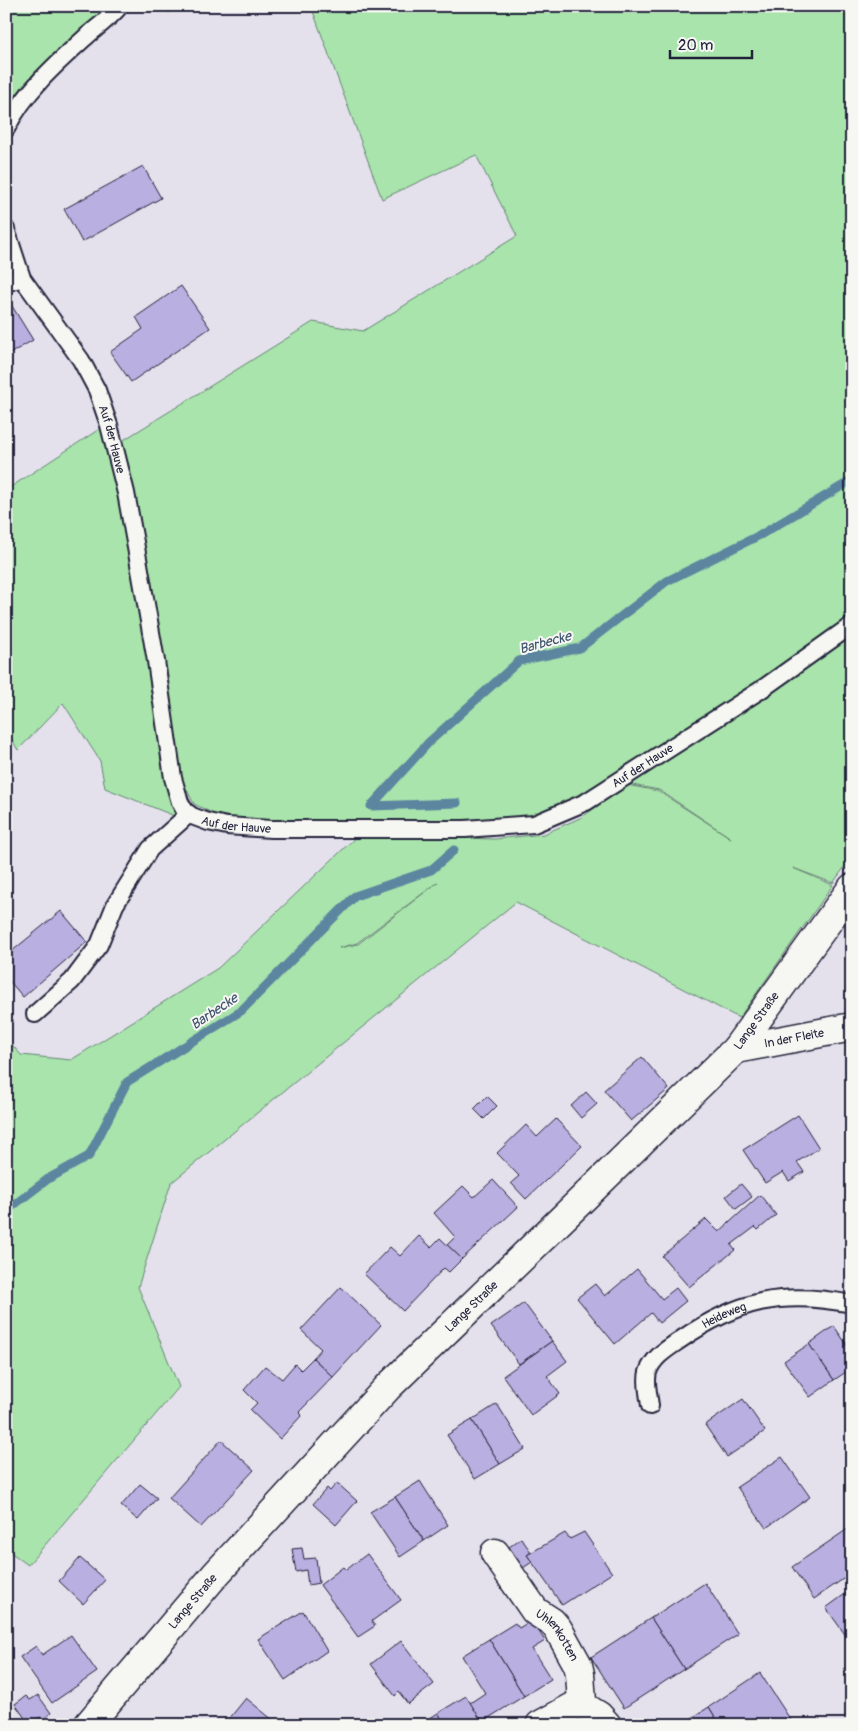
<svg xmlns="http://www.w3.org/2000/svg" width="858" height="1731" viewBox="0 0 858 1731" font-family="Pangolin,sans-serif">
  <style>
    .green { fill: #a8e4ab; stroke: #658373; fill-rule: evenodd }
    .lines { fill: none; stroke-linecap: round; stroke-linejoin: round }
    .stream { stroke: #5c85a0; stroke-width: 9 }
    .building { fill: #b9afe0; stroke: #22223b }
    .lane-casing { stroke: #22223b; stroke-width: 20 }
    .street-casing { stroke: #22223b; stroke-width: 31 }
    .secondary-casing { stroke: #22223b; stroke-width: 31 }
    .lane { stroke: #f6f6f2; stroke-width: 16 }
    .street { stroke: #f6f6f2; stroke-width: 28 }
    .secondary { stroke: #f6f6f2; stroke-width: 28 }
    .labels { text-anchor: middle; stroke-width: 4; stroke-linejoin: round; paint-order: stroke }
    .street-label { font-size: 12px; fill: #22223b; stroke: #f6f6f2 }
    .water-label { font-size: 14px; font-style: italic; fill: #3f546e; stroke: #f6f6f2 }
  </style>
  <rect width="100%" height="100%" fill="#e4e1ed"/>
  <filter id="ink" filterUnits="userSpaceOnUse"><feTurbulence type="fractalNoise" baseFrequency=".02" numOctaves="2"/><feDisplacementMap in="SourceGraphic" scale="10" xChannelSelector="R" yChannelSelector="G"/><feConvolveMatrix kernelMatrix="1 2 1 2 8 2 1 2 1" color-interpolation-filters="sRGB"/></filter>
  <g filter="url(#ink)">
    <g class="green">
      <polygon points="6,6 115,6 6,112"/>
      <polygon points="311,6 852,6 852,617 755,686 639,762 580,796 534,818 462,824 270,825 216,815 194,804 182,780 159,629 122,441 313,322 363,331 517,236 476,155 382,199"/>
      <polygon points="104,426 126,524 168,783 177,817 105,788 100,761 63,703 18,750 6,730 6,490"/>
      <path d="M852,634V857L833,883L793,868L833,885L739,1018L516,902L171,1183L138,1287L179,1387L28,1565L6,1549V1038L21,1055L71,1060L218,968L358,835L495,839L544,834L582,817L627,785L658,791L731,838L659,790L627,784L774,691ZM438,882L358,944L339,948L357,943Z"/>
    </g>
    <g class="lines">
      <g class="stream">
        <polyline points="457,803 371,806 429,742 519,661 580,648 667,581 762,534 852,480"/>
        <polyline points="6,1211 48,1179 89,1156 127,1082 241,1011 355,896 431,870 454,850"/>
      </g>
    </g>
    <g class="building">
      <polygon points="163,6 176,6 169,13"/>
      <polygon points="143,166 161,198 82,242 64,209"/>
      <polygon points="181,286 210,328 131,382 110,352 143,329 136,317"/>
      <polygon points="6,298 7,298 33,340 6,356"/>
      <polygon points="61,911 87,942 23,997 6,977 6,956"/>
      <polygon points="642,1057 669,1089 631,1121 604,1090"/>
      <polygon points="586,1092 597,1104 581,1118 571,1106"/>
      <polygon points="487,1096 497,1106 484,1119 474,1109"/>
      <polygon points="798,1115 819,1148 797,1162 804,1172 789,1181 783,1172 765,1183 743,1150"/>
      <polygon points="556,1119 582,1146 526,1199 511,1183 519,1176 497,1153 526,1125 537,1137"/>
      <polygon points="493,1180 518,1207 462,1259 447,1245 455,1237 434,1213 463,1186 474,1197"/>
      <polygon points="741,1184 752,1197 736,1209 726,1196"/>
      <polygon points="760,1195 776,1215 758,1230 755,1227 731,1245 735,1250 689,1287 662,1256 706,1219 719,1232"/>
      <polygon points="419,1236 431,1247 440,1238 462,1259 449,1272 444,1268 403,1311 364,1274 390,1247 400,1256"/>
      <polygon points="637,1269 662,1299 676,1288 686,1301 659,1323 651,1313 615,1344 577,1298 595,1284 605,1296"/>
      <polygon points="341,1287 381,1325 333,1377 313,1358 321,1349 301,1330"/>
      <polygon points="524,1303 552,1341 519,1364 491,1326"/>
      <polygon points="834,1326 852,1352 852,1368 834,1380 809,1344"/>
      <polygon points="552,1341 567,1361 547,1376 560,1394 531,1415 503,1376"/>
      <polygon points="809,1344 834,1380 810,1397 784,1361"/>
      <polygon points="313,1358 333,1377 299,1412 302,1415 280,1439 250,1410 257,1403 244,1390 265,1366 282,1379 295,1364 301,1370"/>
      <polygon points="743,1399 765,1431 727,1457 705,1425"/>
      <polygon points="497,1404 525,1449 500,1464 472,1420"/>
      <polygon points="472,1420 500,1464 475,1479 447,1435"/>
      <polygon points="221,1440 254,1470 201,1527 169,1498"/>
      <polygon points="782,1457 810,1497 766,1528 737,1487"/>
      <polygon points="420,1481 448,1525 424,1541 395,1497"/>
      <polygon points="337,1483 357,1501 336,1525 313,1504 327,1488 330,1491"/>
      <polygon points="140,1484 157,1498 138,1520 121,1506"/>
      <polygon points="395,1497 424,1541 400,1557 370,1512"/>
      <polygon points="852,1526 852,1573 814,1599 792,1567"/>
      <polygon points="584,1532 612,1573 562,1605 527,1555 565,1533 570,1539"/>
      <polygon points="521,1538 531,1552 527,1555 532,1562 517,1572 504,1551"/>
      <polygon points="302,1548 304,1559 316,1558 319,1583 308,1585 306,1570 296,1572 292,1549"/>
      <polygon points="367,1554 401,1600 372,1621 375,1626 358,1637 320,1585 343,1567 346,1570"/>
      <polygon points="80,1558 105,1580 83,1604 59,1581"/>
      <polygon points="705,1583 738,1634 684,1669 651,1618"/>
      <polygon points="852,1589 852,1644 826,1608"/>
      <polygon points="303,1611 327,1651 285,1680 258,1639"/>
      <polygon points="651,1618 684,1669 624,1708 591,1657"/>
      <polygon points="532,1620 545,1641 532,1649 551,1679 524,1696 489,1639 515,1623 519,1628"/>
      <polygon points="71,1635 97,1672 52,1703 20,1657 36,1646 42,1655"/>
      <polygon points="489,1639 524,1696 482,1722 470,1703 485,1693 462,1656"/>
      <polygon points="401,1641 434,1684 408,1704 399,1692 395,1696 371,1664"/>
      <polygon points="760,1673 794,1725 720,1725 709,1707"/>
      <polygon points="38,1695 51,1713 42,1721 40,1717 29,1724 15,1704 26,1696 30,1700"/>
      <polygon points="466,1696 484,1725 446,1725 438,1713"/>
      <polygon points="246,1698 279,1725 224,1725"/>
      <polygon points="709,1707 720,1725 681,1725"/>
      <polygon points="438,1713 446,1725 419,1725"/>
    </g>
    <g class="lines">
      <g class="lane-casing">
        <g id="lane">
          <path d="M6,129C25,91 57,63 88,35C99,26 111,17 120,6"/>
          <path id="s1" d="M6,229L22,278L81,360L97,390L109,425L126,493L139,564L156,661L173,778L180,802L185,811L192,816L208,822L227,826L271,829H465L534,824L586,802L762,689L852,625"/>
          <polyline points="6,283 22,278"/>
          <polyline points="35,1014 72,981 99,945 115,905 150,849 189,814"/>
          <path id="s2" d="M650,1406C649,1396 645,1383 648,1372C653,1357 667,1349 680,1340C738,1300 782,1290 852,1304"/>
        </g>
      </g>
      <g class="street-casing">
        <g id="street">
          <path id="s3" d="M736,1049L852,1027"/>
          <path id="s4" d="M495,1553L535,1611L552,1622L558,1629L578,1665L580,1674L582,1702L586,1708L599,1716L607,1725"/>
          <polyline points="540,1725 582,1702"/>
        </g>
      </g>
      <g class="secondary-casing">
        <g id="secondary">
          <path id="s5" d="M88,1725L215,1575L388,1387L564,1217L736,1049L852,888"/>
        </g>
      </g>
      <use href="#lane" class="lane"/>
      <use href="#street" class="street"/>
      <use href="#secondary" class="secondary"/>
    </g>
  </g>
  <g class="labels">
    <g class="street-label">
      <text dy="4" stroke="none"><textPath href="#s1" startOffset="238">Auf der Hauve</textPath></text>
      <text dy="4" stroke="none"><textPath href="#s1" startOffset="1094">Auf der Hauve</textPath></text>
      <text dy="4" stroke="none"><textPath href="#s1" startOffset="672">Auf der Hauve</textPath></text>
      <text dy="4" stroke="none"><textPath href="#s5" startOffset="972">Lange Straße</textPath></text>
      <text dy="4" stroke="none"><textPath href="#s3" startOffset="59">In der Fleite</textPath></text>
      <text dy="4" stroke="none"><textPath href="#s5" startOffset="568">Lange Straße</textPath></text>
      <text dy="4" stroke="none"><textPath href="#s2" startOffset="131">Heideweg</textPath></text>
      <text dy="4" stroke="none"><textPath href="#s5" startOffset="162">Lange Straße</textPath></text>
      <text dy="4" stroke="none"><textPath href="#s4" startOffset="104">Uhlenkotten</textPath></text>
    </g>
    <g class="water-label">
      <text transform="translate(545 642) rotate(-15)" y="5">Barbecke</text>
      <text transform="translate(214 1011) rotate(-34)" y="5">Barbecke</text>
    </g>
  </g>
  <rect width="858" height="1731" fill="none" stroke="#f6f6f2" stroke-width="25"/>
  <rect x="12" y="12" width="833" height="1706" fill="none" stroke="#22223b" stroke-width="2" filter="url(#ink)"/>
  <path d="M670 50v8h82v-8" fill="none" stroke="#22223b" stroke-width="2.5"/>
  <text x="678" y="50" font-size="15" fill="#22223b" stroke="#f6f6f2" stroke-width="4" paint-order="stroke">20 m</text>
</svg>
